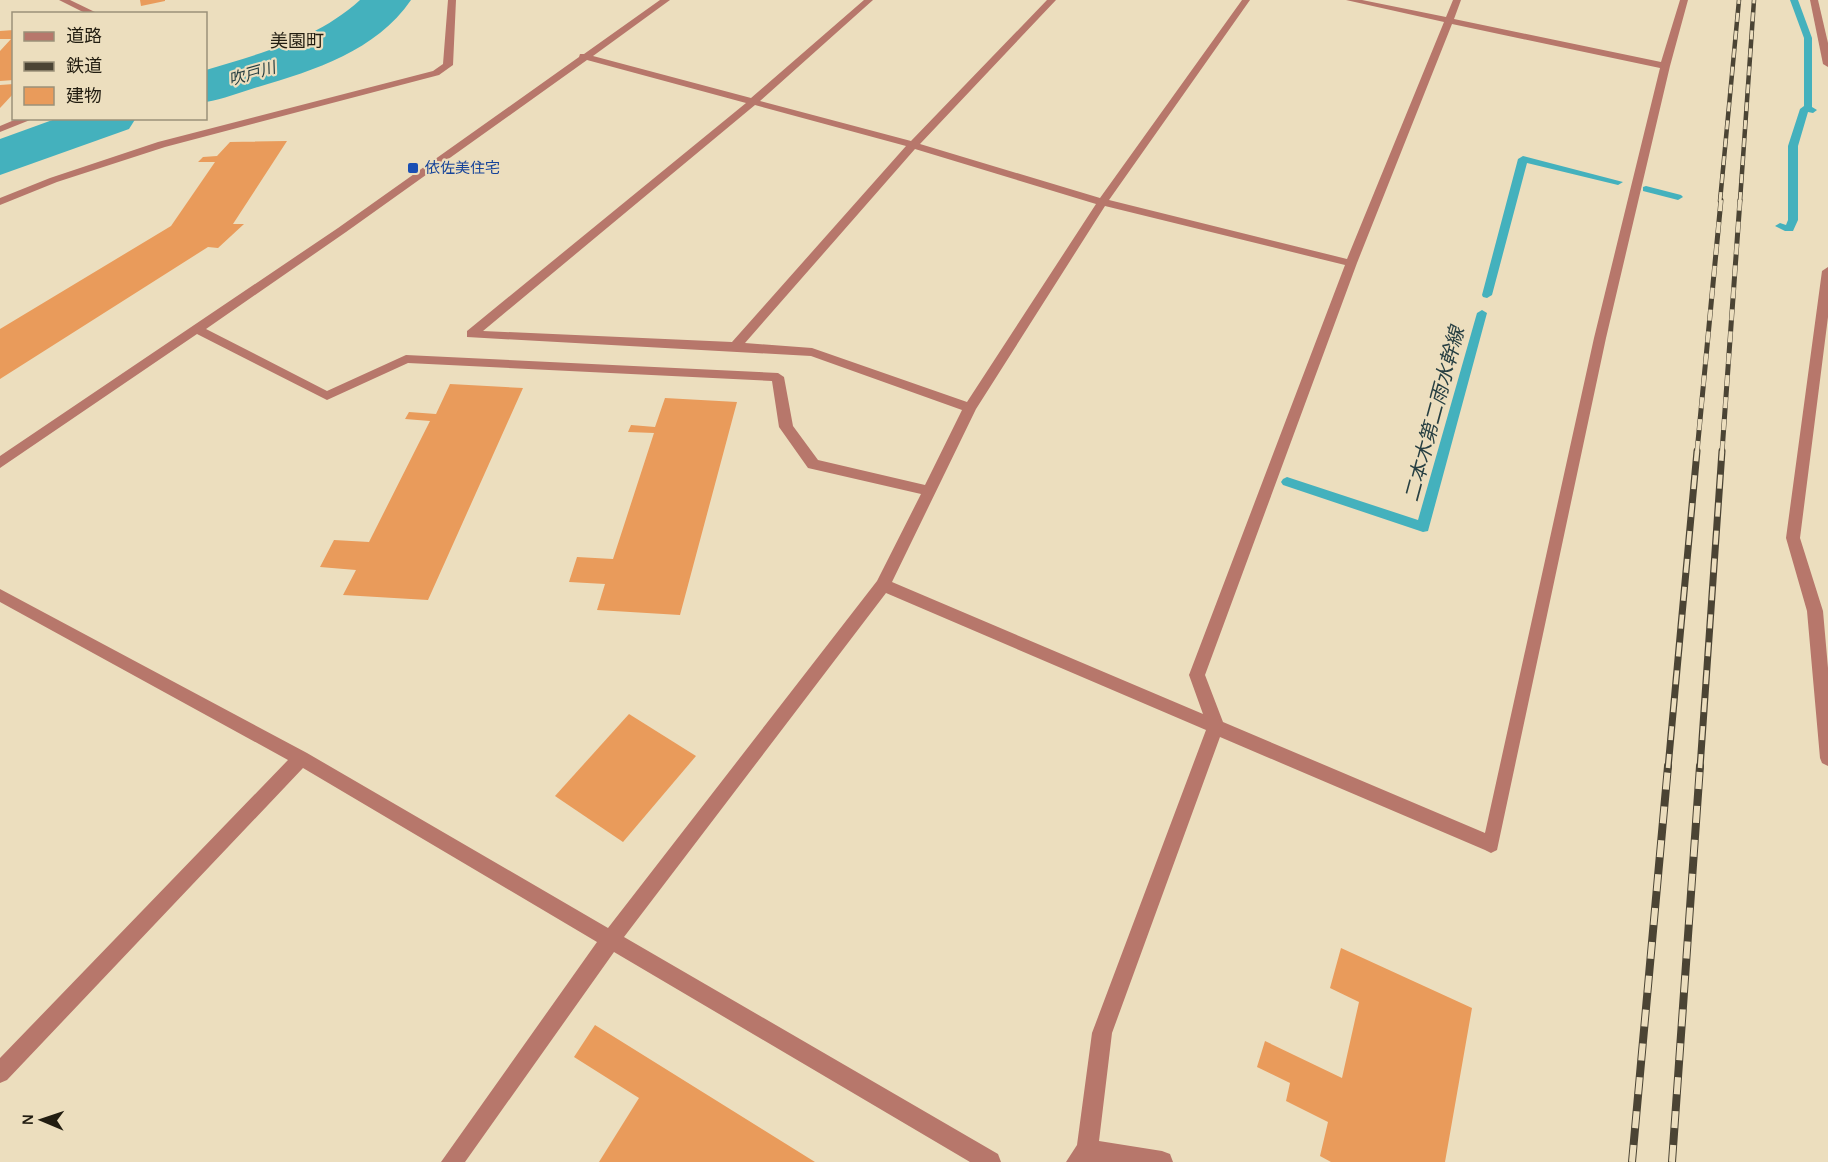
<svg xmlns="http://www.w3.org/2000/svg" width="1828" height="1162" viewBox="0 0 1828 1162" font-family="Karla,'Noto Sans JP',sans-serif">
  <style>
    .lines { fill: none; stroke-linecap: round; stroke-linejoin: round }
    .stream { fill: #44b1bd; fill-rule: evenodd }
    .river { fill: #44b1bd; fill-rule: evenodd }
    .building { fill: #e99b5b }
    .minor { fill: #b7776b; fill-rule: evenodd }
    .rail-far3-casing { stroke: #4b4434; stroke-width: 4.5 }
    .rail-far2-casing { stroke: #4b4434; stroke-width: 5 }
    .rail-far1-casing { stroke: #4b4434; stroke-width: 7 }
    .rail-casing { stroke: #4b4434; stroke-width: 8 }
    .rail-far3 { stroke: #ecdebe; stroke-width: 3; stroke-dasharray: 9; stroke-linecap: butt }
    .rail-far2 { stroke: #ecdebe; stroke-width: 4; stroke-dasharray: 11; stroke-linecap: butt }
    .rail-far1 { stroke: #ecdebe; stroke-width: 4.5; stroke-dasharray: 14; stroke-linecap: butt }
    .rail { stroke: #ecdebe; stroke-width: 6; stroke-dasharray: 17; stroke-linecap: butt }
    .transit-dot { fill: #1a4fb4; stroke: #ecdebe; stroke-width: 2 }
    .labels { text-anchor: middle; stroke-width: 4.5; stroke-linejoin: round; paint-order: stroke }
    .far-transit-label { font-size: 15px; fill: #164399; stroke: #ecdebe; text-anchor: start }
    .far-water-label { font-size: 16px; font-style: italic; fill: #273f42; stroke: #ecdebe }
    .far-quarter-label { font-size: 18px; fill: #221d11; stroke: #ecdebe }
    .water-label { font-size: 20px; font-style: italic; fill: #273f42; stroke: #ecdebe }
  </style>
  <rect width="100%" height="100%" fill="#ecdebe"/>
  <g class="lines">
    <g class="stream">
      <polygon points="1790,0 1798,0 1812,38 1812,107 1817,110 1813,113 1808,112 1798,146 1798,220 1793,231 1785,231 1775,226 1780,223 1786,225 1788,220 1788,146 1800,109 1804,106 1804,38"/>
      <polygon points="1523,156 1623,182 1618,185 1527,163 1492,295 1487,298 1483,297 1482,295 1518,159"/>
      <polygon points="1646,186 1681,195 1683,197 1678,200 1643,191 1643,187"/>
      <polygon points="1482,310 1487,313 1428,531 1423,532 1283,485 1281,482 1283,479 1287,477 1418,520 1477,313"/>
    </g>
    <g class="river">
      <path d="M360,0H411C376,51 315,70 258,87C241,92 224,99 206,102V70C261,53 316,40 360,0Z"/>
      <polygon points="58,118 136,118 129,129 0,175 0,139"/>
    </g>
  </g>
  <g class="building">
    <polygon points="140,0 165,0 165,1 141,6"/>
    <polygon points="14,30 14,80 0,81 0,51 11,39 0,39 0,31"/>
    <polygon points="14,84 14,93 0,108 0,85"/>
    <polygon points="287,141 233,224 244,224 218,248 208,247 0,379 0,329 171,226 215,162 198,162 203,157 217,156 230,142"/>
    <polygon points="450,384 523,388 428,600 343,595 356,570 320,567 334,540 369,542 430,421 405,419 409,412 436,414"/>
    <polygon points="665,398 737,402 680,615 597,610 605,584 569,582 577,557 613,559 654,433 628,432 631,425 655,427"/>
    <polygon points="629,714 696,756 623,842 555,796"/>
    <polygon points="1341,948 1472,1008 1445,1162 1331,1162 1320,1156 1328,1122 1286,1101 1290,1083 1257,1067 1265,1041 1342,1078 1359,1002 1330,988"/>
    <polygon points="595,1025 815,1162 599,1162 639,1098 574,1057"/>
  </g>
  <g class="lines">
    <g class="minor">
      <polygon points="59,0 70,0 99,14 87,14"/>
      <polygon points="448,0 456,0 453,65 439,75 165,147 57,182 0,205 0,198 50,178 158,142 433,71 443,64"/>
      <path d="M660,0H670L593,56L751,98L864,0H873L760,101L911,141L1047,0H1056L920,144L1100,198L1242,0H1250L1109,200L1347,259L1444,22L1346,0H1362L1446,17L1453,0H1461L1454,19L1661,62L1680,0H1688L1670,66L1606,338L1497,850L1491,853L1485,850L1220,737L1112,1033L1099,1141L1162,1151L1170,1154L1173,1162H1066L1077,1145L1092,1033L1206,730L886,593L624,937L998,1154L1001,1162H970L614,952L465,1162H441L597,942L303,768L7,1080L0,1083V1058L288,760L0,602V589L307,753L608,928L877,581L921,494L808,468L779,427L772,381L408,363L327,400L197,334L0,468V456L338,228L579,57L580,54H584ZM1452,24L1660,68L1594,338L1485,833L1223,722L1205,675L1357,263ZM587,60L746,103L467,331V337L811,356L962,410L925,485L818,460L793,426L784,377L778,373L406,355L327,391L206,329L346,232ZM755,105L906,146L732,342L483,331ZM915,149L1096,204L967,402L812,348L745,343ZM1105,206L1345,265L1189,675L1203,714L892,582L976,409Z"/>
      <polygon points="1810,0 1818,0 1828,43 1828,67 1823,64"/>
      <polygon points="19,118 35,118 0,132 0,126"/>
      <polygon points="1828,267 1828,317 1800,538 1823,611 1828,668 1828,766 1822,763 1820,758 1807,611 1786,538 1822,271"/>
    </g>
    <g class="rail-far3-casing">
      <g id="rail-far3">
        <polyline points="1720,201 1739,0"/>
        <polyline points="1740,201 1754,0"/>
      </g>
    </g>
    <g class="rail-far2-casing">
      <g id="rail-far2">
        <polyline points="1697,452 1721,200"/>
        <polyline points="1722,452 1740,200"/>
      </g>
    </g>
    <g class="rail-far1-casing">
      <g id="rail-far1">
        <polyline points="1668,768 1697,451"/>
        <polyline points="1700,768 1722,451"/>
      </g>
    </g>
    <g class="rail-casing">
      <g id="rail">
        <polyline points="1632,1162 1668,766"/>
        <polyline points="1672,1162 1700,766"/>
      </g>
    </g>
    <use href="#rail-far3" class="rail-far3"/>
    <use href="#rail-far2" class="rail-far2"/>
    <use href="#rail-far1" class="rail-far1"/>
    <use href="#rail" class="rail"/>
  </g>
  <rect class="transit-dot" x="407" y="162" width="12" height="12" rx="3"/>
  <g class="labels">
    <g class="far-transit-label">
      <text x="425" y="173">依佐美住宅</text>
    </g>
    <g class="far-water-label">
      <text transform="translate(252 73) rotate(-16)" y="6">吹戸川</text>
    </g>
    <g class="far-quarter-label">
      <text x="297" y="47">美園町</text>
    </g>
    <g class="water-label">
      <text transform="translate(1434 414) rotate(-75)" y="7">二本木第二雨水幹線</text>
    </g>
  </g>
  <rect x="12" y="12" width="195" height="108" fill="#ecdebe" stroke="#9b9179" stroke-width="1.5"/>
  <rect x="24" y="32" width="30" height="9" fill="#b7776b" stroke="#9b9179" stroke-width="1.5"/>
  <text x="66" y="42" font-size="18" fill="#221d11">道路</text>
  <rect x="24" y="62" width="30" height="9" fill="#4b4434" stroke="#9b9179" stroke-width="1.5"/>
  <text x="66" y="72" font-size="18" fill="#221d11">鉄道</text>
  <rect x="24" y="87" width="30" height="18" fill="#e99b5b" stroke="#9b9179" stroke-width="1.5"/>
  <text x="66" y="102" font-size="18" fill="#221d11">建物</text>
  <g transform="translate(42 1120) rotate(272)" stroke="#ecdebe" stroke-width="4.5" paint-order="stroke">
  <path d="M0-4.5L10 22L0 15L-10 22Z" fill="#221d11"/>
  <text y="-9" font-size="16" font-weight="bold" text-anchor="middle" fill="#221d11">N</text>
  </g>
</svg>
